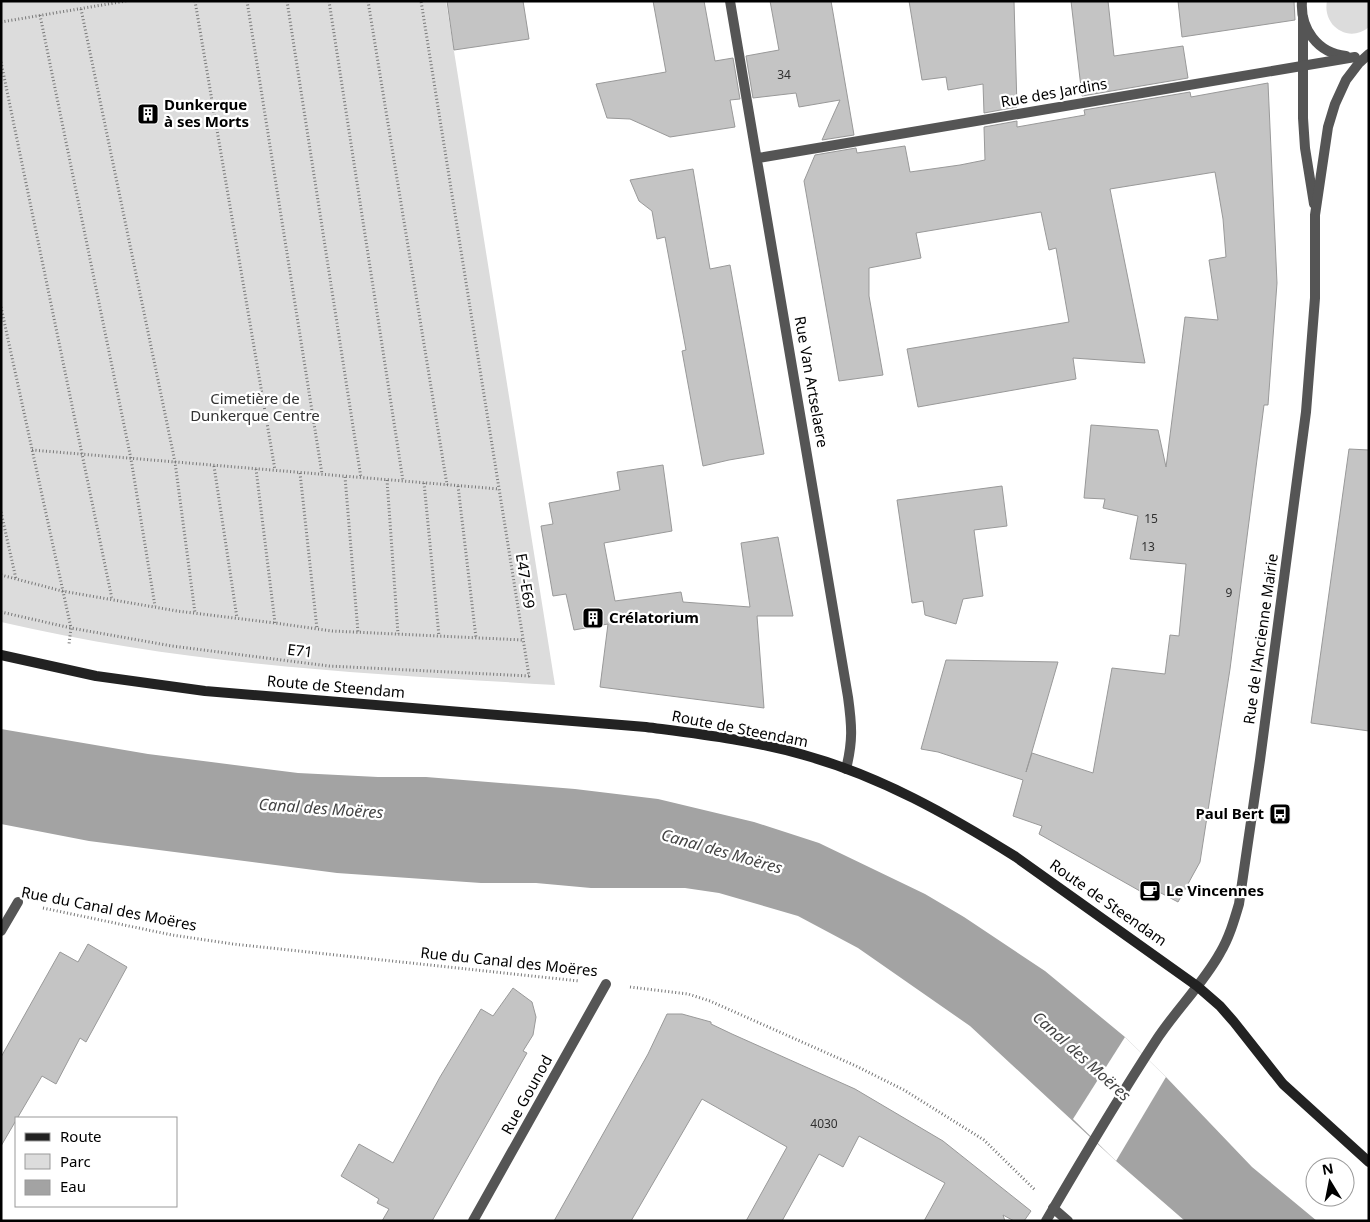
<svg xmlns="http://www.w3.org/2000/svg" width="1370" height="1222" viewBox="0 0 1370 1222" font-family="'Noto Sans',sans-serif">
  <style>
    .green { fill: #dcdcdc }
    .water { fill: #a3a3a3 }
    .pier { fill: #fff }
    .building { fill: #c4c4c4; stroke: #999 }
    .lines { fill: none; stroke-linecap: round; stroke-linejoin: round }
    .path { stroke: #777; stroke-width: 3; stroke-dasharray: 1 2.5; stroke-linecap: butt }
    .street { stroke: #555; stroke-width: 10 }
    .secondary { stroke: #222; stroke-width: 10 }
    .labels { text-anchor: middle; stroke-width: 4.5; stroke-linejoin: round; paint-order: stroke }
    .number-label { font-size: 12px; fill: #313131 }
    .street-label { font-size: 15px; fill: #000; stroke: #fff }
    .poi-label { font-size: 15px; font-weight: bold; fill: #000; stroke: #fff; text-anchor: start }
    .park-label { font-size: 15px; fill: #333; stroke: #fff }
    .water-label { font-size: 16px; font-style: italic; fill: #444; stroke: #fff }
  </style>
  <rect width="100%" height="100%" fill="#fff"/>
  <g class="green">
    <path d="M1,1H446L555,685C369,674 184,665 1,622Z"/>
    <path d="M1327,1H1369V27C1349,44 1322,26 1327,1Z"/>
  </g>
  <polygon class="water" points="1,729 148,754 298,773 378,777 426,777 575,789 658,799 754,822 819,843 925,894 964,917 1045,971 1125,1037 1166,1077 1252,1167 1317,1221 1185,1221 1116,1161 970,1026 858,948 798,916 719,893 685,888 591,888 536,883 481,883 337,873 89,841 1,824"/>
  <polygon class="pier" points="1125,1037 1166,1077 1116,1161 1073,1119"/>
  <g class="building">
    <polygon points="447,1 523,1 529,39 454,50"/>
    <polygon points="653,1 704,1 715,61 733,58 740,99 730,100 735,127 670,137 630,119 607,118 596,84 666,72"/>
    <polygon points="770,1 831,1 854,135 822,140 840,100 799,107 796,93 753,98 746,56 779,50"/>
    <polygon points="909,1 1014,1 1017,107 984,113 983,84 948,90 946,77 922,80"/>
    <polygon points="1071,1 1108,1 1114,56 1183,46 1188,78 1082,96"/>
    <polygon points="1178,1 1294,1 1295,20 1182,37"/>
    <polygon points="1268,83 1277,283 1268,405 1264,405 1230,669 1200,862 1178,902 1159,892 1147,895 1039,834 1042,826 1013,816 1023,780 938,752 921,749 946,660 1058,662 1026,772 1032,753 1093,773 1112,668 1165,674 1170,635 1179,636 1186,564 1130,559 1138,516 1103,508 1105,499 1084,498 1091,425 1158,430 1166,467 1185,317 1218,320 1209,260 1226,257 1223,219 1215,172 1110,189 1145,363 1073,358 1076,379 918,407 907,349 1069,322 1056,248 1049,250 1041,212 916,233 921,258 869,268 869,296 883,375 839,381 804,181 815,155 856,148 857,153 905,146 910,172 960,165 985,160 984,127 1017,121 1017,127 1085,115 1084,110 1190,92 1191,97"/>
    <polygon points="693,169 710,269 730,265 764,454 729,460 703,466 682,351 686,350 665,237 657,239 652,211 639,201 630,180"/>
    <polygon points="1349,449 1369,450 1369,731 1311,723"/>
    <polygon points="663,465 672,531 604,543 615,601 681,592 683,602 750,607 741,543 778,537 793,616 757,616 764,708 600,687 608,624 574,630 566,594 553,596 541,526 553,524 549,503 620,490 617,472"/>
    <polygon points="1002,486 1007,526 974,530 983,596 963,599 956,624 925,615 923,601 912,603 897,500"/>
    <polygon points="88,944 127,967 86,1042 80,1038 56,1084 42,1076 1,1146 1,1057 60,952 78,962"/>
    <polygon points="513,988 532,1002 536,1017 533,1035 523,1051 527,1053 432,1221 382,1221 389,1209 377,1203 379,1199 341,1176 359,1144 393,1163 440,1077 481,1009 493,1016"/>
    <polygon points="667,1014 682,1014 711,1022 711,1024 732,1034 855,1089 943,1141 1031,1211 1024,1221 1014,1221 1003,1215 1005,1221 924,1221 945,1183 859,1136 843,1167 819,1154 782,1221 746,1221 787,1147 702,1099 631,1221 554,1221 648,1054"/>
  </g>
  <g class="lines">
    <g class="path">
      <polyline points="195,1 275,470"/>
      <polyline points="247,1 322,474"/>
      <polyline points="287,1 361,478"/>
      <polyline points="329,1 403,481"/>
      <polyline points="368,1 447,485"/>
      <polyline points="81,9 175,462 195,613"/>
      <polyline points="40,15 131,459 155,606"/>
      <polyline points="1,22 126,1"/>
      <polyline points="1,62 112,599"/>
      <polyline points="1,307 71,628 69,644"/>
      <polyline points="32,450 499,489"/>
      <polyline points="214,466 237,618"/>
      <polyline points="256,469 275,623"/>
      <polyline points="300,473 317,629"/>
      <polyline points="345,477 358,632"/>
      <polyline points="387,480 398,634"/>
      <polyline points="424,483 439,636"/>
      <polyline points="458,486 476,638"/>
      <polyline points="1,512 16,579"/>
      <polyline points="1,575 62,591 177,611 275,623 332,631 523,640"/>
      <polyline points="1,612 71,628 172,646 329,666 529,676 421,1"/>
      <polyline points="43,908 172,935 233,944 579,981"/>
      <polyline points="630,987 688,994 710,1001 856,1066 904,1090 984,1140 1035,1190"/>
    </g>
    <g class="street">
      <path d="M730,1L848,697C852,726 853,741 846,769"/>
      <path d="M1302,1C1300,28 1317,53 1346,56"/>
      <polyline points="1303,18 1303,118 1305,148 1314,204"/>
      <polyline points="758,158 1355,57"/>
      <polyline points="1,931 18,902"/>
      <polyline points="1053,1208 1068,1221"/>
      <polyline points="473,1221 606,984"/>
      <path d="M1046,1221C1081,1161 1117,1100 1155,1042C1174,1012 1203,984 1220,953C1229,938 1234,921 1239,904L1260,760L1306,412L1315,298V215L1328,127L1335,104L1346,80L1359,63L1369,54"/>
    </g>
    <path class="secondary" d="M1,655L96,676L205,691L646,727C699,734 752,740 804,755C880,776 949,815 1016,857L1197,986L1220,1006L1234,1022L1283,1084L1369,1162"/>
  </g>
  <defs>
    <g id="building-square" transform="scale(1.125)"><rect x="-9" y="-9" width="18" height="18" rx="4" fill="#000" stroke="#fff"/><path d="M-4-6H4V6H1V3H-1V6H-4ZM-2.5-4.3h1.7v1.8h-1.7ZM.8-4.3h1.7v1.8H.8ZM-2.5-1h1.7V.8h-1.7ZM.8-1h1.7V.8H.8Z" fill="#fff"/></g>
    <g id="bus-square" transform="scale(1.125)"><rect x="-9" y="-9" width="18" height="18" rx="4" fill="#000" stroke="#fff"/><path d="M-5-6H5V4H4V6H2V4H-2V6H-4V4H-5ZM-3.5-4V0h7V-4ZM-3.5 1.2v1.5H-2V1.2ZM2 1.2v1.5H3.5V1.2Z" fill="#fff"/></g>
    <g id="cafe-square" transform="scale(1.125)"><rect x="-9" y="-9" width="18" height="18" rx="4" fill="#000" stroke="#fff"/><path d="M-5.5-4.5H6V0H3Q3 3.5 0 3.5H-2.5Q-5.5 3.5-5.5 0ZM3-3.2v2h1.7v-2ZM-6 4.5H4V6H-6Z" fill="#fff"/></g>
  </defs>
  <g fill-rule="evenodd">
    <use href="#building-square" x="148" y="114"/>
    <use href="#building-square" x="593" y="618"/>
    <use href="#bus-square" x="1280" y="814"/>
    <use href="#cafe-square" x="1150" y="891"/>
  </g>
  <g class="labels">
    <g class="number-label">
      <text x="784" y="79">34</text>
      <text x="1151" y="523">15</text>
      <text x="1148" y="551">13</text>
      <text x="1229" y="597">9</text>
      <text x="824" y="1128">4030</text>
    </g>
    <g class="street-label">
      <text transform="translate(1054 93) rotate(-10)" y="5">Rue des Jardins</text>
      <text transform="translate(811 382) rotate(80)" y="5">Rue Van Artselaere</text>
      <text transform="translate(525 581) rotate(81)" y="5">E47-E69</text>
      <text transform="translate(1261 639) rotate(-82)" y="5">Rue de l'Ancienne Mairie</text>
      <text transform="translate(300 651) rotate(7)" y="5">E71</text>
      <text transform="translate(336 687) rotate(5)" y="5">Route de Steendam</text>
      <text transform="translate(740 729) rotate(11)" y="5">Route de Steendam</text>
      <text transform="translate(1108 903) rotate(35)" y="5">Route de Steendam</text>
      <text transform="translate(109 909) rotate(11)" y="5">Rue du Canal des Moëres</text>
      <text transform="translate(509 962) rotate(6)" y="5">Rue du Canal des Moëres</text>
      <text transform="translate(527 1095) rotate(-61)" y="5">Rue Gounod</text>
    </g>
    <g class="poi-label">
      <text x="164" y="110">Dunkerque<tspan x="164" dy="17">à ses Morts</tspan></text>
      <text x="609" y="623">Crélatorium</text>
      <text x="1264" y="819" text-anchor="end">Paul Bert</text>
      <text x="1166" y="896">Le Vincennes</text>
    </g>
    <g class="park-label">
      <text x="255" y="404">Cimetière de<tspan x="255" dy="17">Dunkerque Centre</tspan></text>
    </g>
    <g class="water-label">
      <text transform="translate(321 808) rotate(4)" y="6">Canal des Moëres</text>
      <text transform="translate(722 851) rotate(16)" y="6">Canal des Moëres</text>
      <text transform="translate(1082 1056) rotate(42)" y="6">Canal des Moëres</text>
    </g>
  </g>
  <rect width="1370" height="1222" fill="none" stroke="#000000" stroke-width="5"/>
  <rect x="15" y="1117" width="162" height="90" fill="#ffffff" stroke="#999999"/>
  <rect x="25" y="1133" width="25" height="8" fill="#222222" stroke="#999999"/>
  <text x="60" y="1142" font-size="15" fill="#000000">Route</text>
  <rect x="25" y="1154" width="25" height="15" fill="#dcdcdc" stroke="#999999"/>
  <text x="60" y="1167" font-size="15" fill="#000000">Parc</text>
  <rect x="25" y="1180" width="25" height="15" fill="#a3a3a3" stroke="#999999"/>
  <text x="60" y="1192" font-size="15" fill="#000000">Eau</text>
  <g transform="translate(1330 1182) rotate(350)"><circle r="24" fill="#ffffff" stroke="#999999"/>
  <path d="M0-4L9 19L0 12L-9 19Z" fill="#000000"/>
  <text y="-8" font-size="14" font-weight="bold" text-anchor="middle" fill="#000000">N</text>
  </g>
</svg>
